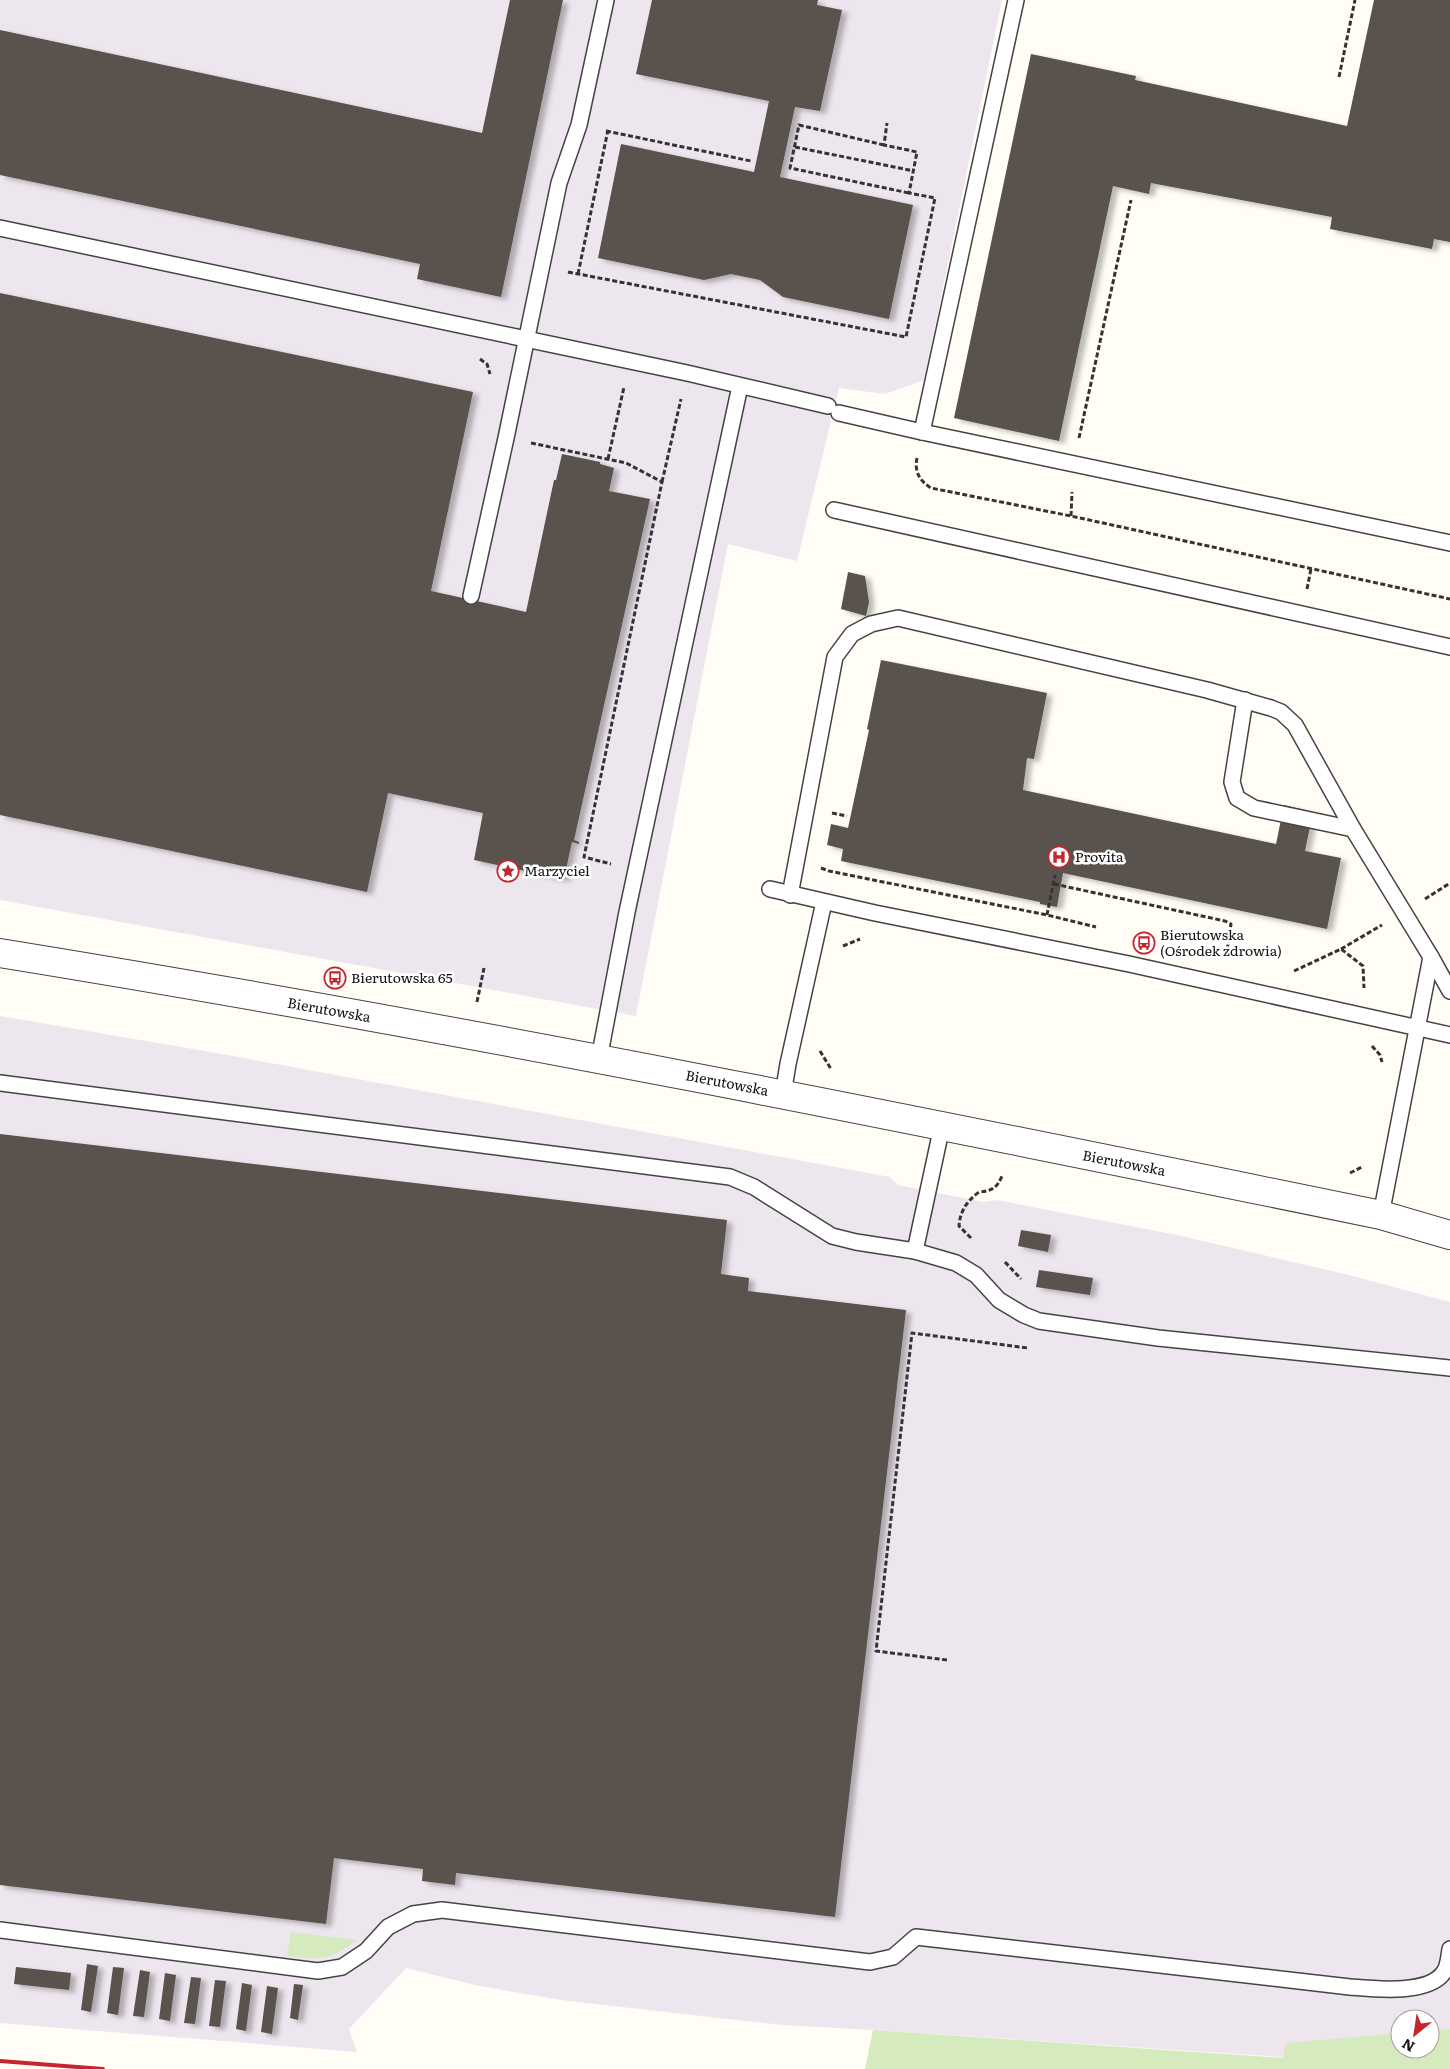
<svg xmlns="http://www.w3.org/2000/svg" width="1450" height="2069" viewBox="0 0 1450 2069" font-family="Literata,serif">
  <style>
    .industrial { fill: #eee6ef; fill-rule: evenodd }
    .green { fill: #d5ebbd }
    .building { fill: #5a524d; filter: url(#shadow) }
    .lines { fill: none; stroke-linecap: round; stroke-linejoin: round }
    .service-casing { stroke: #444; stroke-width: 18 }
    .tertiary-casing { stroke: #444; stroke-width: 30 }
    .path { stroke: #333; stroke-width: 3; stroke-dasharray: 5 2.5; stroke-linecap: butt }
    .service { stroke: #fff; stroke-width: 15 }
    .tertiary { stroke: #fff; stroke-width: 28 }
    .rail { stroke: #c4262e; stroke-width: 4 }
    .labels { text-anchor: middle; stroke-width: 5; stroke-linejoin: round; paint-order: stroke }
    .poi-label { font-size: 14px; fill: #111; stroke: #fff; text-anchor: start }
    .street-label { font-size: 14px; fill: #111; stroke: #fff }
  </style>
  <defs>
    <filter id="shadow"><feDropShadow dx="5.5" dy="3" stdDeviation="2.5" flood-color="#0004"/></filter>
  </defs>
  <rect width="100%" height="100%" fill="#fffdf5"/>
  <g class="industrial">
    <polygon points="0,0 1002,0 924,380 885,394 839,388 797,561 728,544 636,1016 0,900"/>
    <path d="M0,1016L222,1054L890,1177L898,1185L983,1202L997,1200L1177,1235L1349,1275L1450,1302V2068L873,2030L783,2025L568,2001L479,1986L406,1968L349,2029L357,2052L0,2023ZM1400,2019H1430V2049H1400Z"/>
  </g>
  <g class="green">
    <path d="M291,1932L357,1940C328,1961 323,1960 287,1956Z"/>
    <polygon points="1450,2029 1450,2069 865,2069 873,2030 1283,2058 1286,2043 1400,2033 1400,2049 1430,2049 1430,2031"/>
  </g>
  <g class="building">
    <polygon points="510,0 563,0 501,297 417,279 420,264 0,175 0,30 482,133"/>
    <polygon points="652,0 818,0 817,5 842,10 820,111 795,107 780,177 913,205 889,319 783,297 760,280 731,274 704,280 598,258 621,144 754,172 769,101 636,74"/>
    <polygon points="1374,0 1450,0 1450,242 1434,239 1432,249 1330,229 1332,217 1151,183 1149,194 1113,186 1059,441 954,418 1031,54 1136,76 1135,80 1347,126"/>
    <polygon points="0,293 473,392 431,591 526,612 554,480 556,480 562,454 600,462 600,464 614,468 609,491 650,499 574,840 579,842 579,844 572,842 564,879 474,860 483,813 388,793 367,892 0,815"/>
    <polygon points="848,572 865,576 869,602 866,616 841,609"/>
    <polygon points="881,660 1047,693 1034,759 1027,758 1023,790 1276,844 1284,805 1313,812 1305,851 1341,858 1327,929 1063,873 1057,907 1040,904 1040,902 841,861 843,849 827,845 831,824 848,828 869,730 867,729"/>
    <polygon points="0,1134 727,1220 721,1274 749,1278 748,1291 906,1310 835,1917 456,1873 455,1885 422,1881 423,1869 334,1858 326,1924 0,1885"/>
    <polygon points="1021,1230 1051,1235 1048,1252 1018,1246"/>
    <polygon points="1039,1270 1093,1278 1090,1295 1036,1287"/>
    <polygon points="87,1964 98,1966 91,2012 81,2010"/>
    <polygon points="16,1967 71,1973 69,1990 14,1984"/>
    <polygon points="113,1967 124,1968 118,2015 107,2013"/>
    <polygon points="140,1970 150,1972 144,2017 133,2016"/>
    <polygon points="165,1973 176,1975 170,2021 159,2019"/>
    <polygon points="191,1977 201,1978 195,2024 184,2023"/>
    <polygon points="215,1980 226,1981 220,2027 209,2026"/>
    <polygon points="242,1983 252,1985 246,2031 236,2029"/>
    <polygon points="294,1984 303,1985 298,2020 290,2018"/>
    <polygon points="267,1986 278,1988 272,2034 261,2032"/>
  </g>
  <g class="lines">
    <g class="service-casing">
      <g id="service">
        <polyline points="0,228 687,373 828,406"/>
        <polyline points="839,413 922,432 1016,0"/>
        <polyline points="922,432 1450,543"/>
        <polyline points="834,510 1450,647"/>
        <polyline points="471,596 506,438 559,183 579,125 606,0"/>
        <polyline points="1245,700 1232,782 1237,798 1254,808 1353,829"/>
        <polyline points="770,889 875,913 1129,964 1450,1035"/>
        <polyline points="790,895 835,657 852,634 871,624 898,618 1207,690 1271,708 1281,712 1295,725 1353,829 1431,957 1381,1215"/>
        <polyline points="1431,957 1450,991"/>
        <polyline points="599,1059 627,912 740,386"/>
        <polyline points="0,1083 730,1177 754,1187 832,1236 856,1242 915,1251 956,1263 976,1275 999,1300 1024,1315 1039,1321 1158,1338 1450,1368"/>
        <polyline points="783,1094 788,1064 824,902"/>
        <polyline points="915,1251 942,1126"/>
        <path d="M0,1930L318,1971L342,1967L366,1951L388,1927L413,1914L442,1910L870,1962L893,1957L916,1937L1350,1987C1374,1989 1429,1995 1444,1972C1448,1967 1449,1956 1450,1949"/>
      </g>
    </g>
    <g class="tertiary-casing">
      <path id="tertiary" d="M0,953C463,1028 922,1121 1381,1215L1450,1235"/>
    </g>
    <g class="path">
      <polyline points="1339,77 1355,0"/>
      <polyline points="606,131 751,161"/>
      <polyline points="884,145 799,125 790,168 909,193"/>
      <polyline points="795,147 914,171"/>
      <polyline points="568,272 906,337 935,198 909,193 917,152 884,145 887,123"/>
      <polyline points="578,274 608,130"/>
      <polyline points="480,359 487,364 490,374"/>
      <polyline points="1079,438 1131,200"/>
      <polyline points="531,443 626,463 662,482 584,857 611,864"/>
      <path d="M917,458C914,472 920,481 931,488L1071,516L1450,599"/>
      <polyline points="608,459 624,387"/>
      <polyline points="662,482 681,399"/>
      <polyline points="1071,516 1072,492"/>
      <polyline points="1307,589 1311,569"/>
      <polyline points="832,813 847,816"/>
      <polyline points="821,868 829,871 1047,915 1096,927"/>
      <polyline points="1054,884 1225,921 1231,924 1226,958"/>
      <polyline points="1425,899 1450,883"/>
      <polyline points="1047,915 1055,875"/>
      <polyline points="843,946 860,939"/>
      <polyline points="1341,949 1382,925"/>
      <polyline points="1294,971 1341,949 1363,966 1364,988"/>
      <polyline points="477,1002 484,968"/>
      <polyline points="1372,1046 1380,1055 1382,1062"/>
      <polyline points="820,1051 831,1069"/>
      <polyline points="1350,1173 1362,1167"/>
      <path d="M971,1238L959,1226C960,1211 967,1201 979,1192C992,1191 997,1188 1002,1176"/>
      <polyline points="1005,1262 1021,1279"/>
      <polyline points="947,1660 876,1651 912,1333 1028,1348"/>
    </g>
    <use href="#service" class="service"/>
    <use href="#tertiary" class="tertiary"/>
    <polyline class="rail" points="0,2061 103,2069"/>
  </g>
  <defs>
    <g id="hospital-ring" transform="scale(1.125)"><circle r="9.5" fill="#fff" stroke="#c4262e" stroke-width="1.5"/><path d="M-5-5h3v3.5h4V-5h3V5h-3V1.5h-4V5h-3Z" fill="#c4262e"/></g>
    <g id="sight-ring" transform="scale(1.125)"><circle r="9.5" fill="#fff" stroke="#c4262e" stroke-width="1.5"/><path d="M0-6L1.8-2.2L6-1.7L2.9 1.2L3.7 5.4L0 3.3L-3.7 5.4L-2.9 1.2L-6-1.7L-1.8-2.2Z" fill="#c4262e"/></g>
    <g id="bus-ring" transform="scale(1.125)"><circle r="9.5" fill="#fff" stroke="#c4262e" stroke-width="1.5"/><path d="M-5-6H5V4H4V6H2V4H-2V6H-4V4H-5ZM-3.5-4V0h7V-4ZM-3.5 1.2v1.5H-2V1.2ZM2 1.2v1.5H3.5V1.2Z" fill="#c4262e"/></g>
  </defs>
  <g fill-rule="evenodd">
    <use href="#hospital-ring" x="1059" y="857"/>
    <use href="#sight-ring" x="508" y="871"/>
    <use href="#bus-ring" x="1144" y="943"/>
    <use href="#bus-ring" x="335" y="978"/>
  </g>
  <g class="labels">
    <g class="poi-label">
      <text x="1075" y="862">Provita</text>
      <text x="524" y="876">Marzyciel</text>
      <text x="1160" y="940">Bierutowska<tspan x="1160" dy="16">(Ośrodek zdrowia)</tspan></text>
      <text x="351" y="983">Bierutowska 65</text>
    </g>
    <g class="street-label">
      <text transform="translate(329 1010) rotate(10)" y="5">Bierutowska</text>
      <text transform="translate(727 1083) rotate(11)" y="5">Bierutowska</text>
      <text transform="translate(1124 1163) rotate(11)" y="5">Bierutowska</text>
    </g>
  </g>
  <g transform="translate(1415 2034) rotate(210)"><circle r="24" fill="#ffffff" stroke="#a0a0a0"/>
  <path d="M0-4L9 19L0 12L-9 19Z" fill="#c4262e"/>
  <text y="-8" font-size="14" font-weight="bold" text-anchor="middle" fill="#111111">N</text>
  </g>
</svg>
